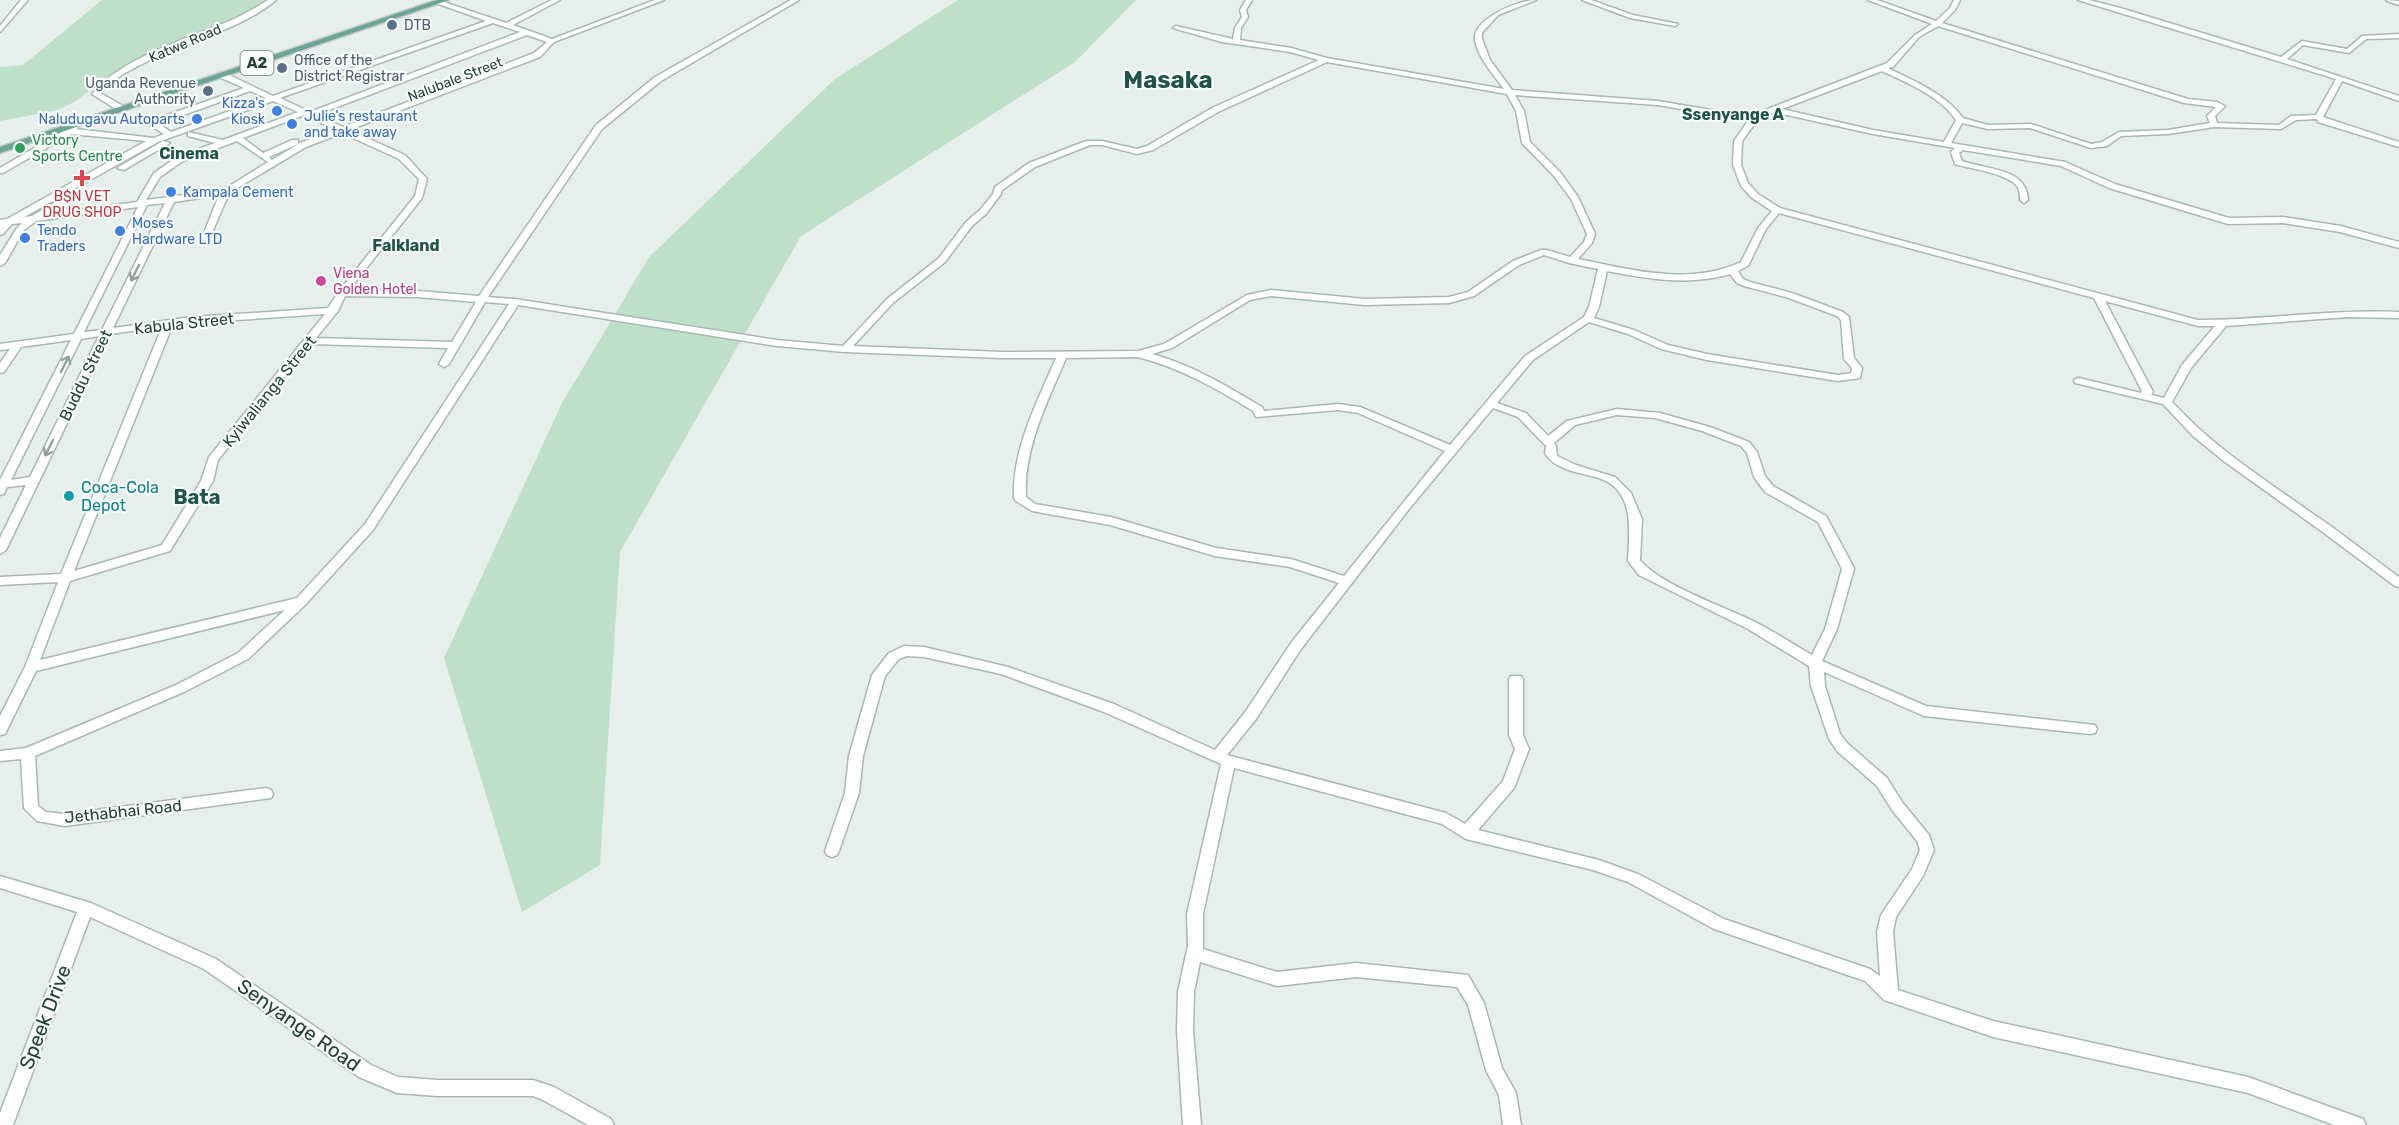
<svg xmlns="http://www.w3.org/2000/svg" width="2399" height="1125" viewBox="0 0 2399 1125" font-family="Rubik,sans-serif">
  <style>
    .green { fill: #bfe0c8 }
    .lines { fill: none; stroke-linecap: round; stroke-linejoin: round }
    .minor-casing { stroke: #a8b8b2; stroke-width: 3 }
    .major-casing { stroke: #c2cac8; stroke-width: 3 }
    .minor { fill: #fff; fill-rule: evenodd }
    .major { fill: #6aa596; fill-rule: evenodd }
    .oneway { stroke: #92a09c }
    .service-dot { fill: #5c6f8a; stroke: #f7fbf9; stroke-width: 2 }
    .shop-dot { fill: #3f7fe0; stroke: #f7fbf9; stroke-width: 2 }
    .leisure-dot { fill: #2e9e5b; stroke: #f7fbf9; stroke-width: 2 }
    .health-dot { fill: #e0444e; stroke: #f7fbf9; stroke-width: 2 }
    .hotel-dot { fill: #d1479c; stroke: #f7fbf9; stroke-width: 2 }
    .culture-dot { fill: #0f9aa8; stroke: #f7fbf9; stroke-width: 2 }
    .labels { text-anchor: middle; stroke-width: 4.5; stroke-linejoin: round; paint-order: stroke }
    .far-service-label { font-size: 14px; fill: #4e5e75; stroke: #f7fbf9; text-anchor: start }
    .far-street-label { font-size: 14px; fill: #24423a; stroke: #f7fbf9 }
    .far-shop-label { font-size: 14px; fill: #366cbe; stroke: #f7fbf9; text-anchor: start }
    .far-leisure-label { font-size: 14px; fill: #27864d; stroke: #f7fbf9; text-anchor: start }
    .far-health-label { font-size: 14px; fill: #be3a42; stroke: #f7fbf9 }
    .far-hotel-label { font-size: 14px; fill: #b23c85; stroke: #f7fbf9; text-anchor: start }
    .shield { fill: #f7fbf9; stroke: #637a73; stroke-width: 1.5 }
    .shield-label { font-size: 15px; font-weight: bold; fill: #24423a }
    .far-quarter-label { font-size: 16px; font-weight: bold; fill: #1f5548; stroke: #f7fbf9 }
    .street-label { font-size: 16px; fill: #24423a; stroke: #f7fbf9 }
    .culture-label { font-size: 16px; fill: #0d838f; stroke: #f7fbf9; text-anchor: start }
    .quarter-label { font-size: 20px; font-weight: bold; fill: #1f5548; stroke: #f7fbf9 }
    .near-street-label { font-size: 20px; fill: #24423a; stroke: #f7fbf9 }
    .far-town-label { font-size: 24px; font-weight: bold; fill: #1f5548; stroke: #f7fbf9 }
  </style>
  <rect width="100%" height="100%" fill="#e6efeb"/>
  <g class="green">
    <polygon points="102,0 265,0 213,30 108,76 76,101 58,110 0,121 0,67 23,65"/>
    <polygon points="958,0 1136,0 1075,62 801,236 620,552 600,865 522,912 444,658 562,403 649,257 835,79"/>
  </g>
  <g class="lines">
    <g class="minor-casing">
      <g id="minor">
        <polygon points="21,0 28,0 0,32 0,26"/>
        <path d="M268,0H276C246,26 188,43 150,60C132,69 113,78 100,93L125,107V111H119L92,94C119,59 187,39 227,22C242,16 255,8 268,0Z"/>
        <path d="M438,0L506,23L552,0H560L513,25L552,39L655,0H664L554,42L540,57L349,130L405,155L427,179L422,198L349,290L418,291L479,296L596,125L655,77L791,0H799L661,81L602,129L488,297L515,299L777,340L843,346L887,299L939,258L966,222L980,210L993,194L995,187L1029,163L1086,141H1102L1137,149L1147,146L1212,108L1319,60L1290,52L1222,42L1173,28L1176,26L1233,39L1235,28L1242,17L1240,10L1246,0H1252L1246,10L1248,17L1241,28L1240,40L1291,48L1327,58L1504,89C1493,74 1479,59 1475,41C1471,19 1519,0 1536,0L1498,15L1482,33V39L1490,60L1512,90L1658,101L1752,117L1770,108L1887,63L1915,35L1932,24L1868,0H1877L1936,21L1950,8L1954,0H1960L1955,10L1942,23L2188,99L2217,102L2225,106L2215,116L2217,123L2279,125L2291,116L2316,115L2336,79L2078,0H2089L2120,8L2281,57L2302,41L2347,49L2362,36L2399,34V38L2366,39L2349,53L2303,45L2287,59L2399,96V101L2342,81L2323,117L2399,142V147L2318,122L2317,119L2296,120L2281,129L2214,127L2168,134L2121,136L2107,146L2091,148L2030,128L1988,129L1962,123L1951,143L2065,162L2115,184L2229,218L2283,217L2341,226L2399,242V248L2340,232L2283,223L2228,224L2109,188L2061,166L1963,150L1959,153L1962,161C1986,170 2027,167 2028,200L2024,203L2020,200C2020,197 2020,194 2019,190C2015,174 1970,169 1955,164L1951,152L1955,148L1873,134L1774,112L1756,122L1742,141L1741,165L1748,183L1758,194L1780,208L2198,320C2265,320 2332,309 2399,312V318L2348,317L2226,326L2191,368L2172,402C2213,447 2264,479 2313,514C2343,534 2370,556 2399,577V587L2395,586L2320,530L2225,462L2193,436L2163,404L2075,383L2074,381L2075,379L2079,378L2141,393L2142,391L2094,298L1779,213L1766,229L1748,266L1738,271L1743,279L1750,282L1792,293L1843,312L1849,317L1854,358L1862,368L1860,378L1838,381L1707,360L1661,349L1628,334L1589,322L1533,360L1497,403L1526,413L1548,436L1567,421L1617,409L1660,413L1710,427L1749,442L1757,452L1765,476L1773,486L1826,516L1853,566L1854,569L1837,629L1822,661L1926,706L2095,725L2097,729L2095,733L2090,734L1924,716L1824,672L1825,686L1840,734L1847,743L1887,778L1902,802L1929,835L1934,850L1923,876L1896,917L1893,932L1898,990L1993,1021L2248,1077L2363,1119L2366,1125H2334L2248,1093L1993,1037L1884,1000L1865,981L1714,929L1628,882L1593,870L1466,839L1442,824L1234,768L1203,914V949L1277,972L1356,963L1468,975L1484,1003L1502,1068L1516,1093L1521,1125H1503L1499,1095L1486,1070L1468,1005L1457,987L1356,977L1277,986L1200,962L1194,992L1193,1031L1201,1125H1183L1177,1031L1178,992L1188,945L1187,914L1221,764L1104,712L1001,674L924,657L906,656L899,659L885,676L863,756L859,793L839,851L837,855L832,857L827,855L825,851L845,793L849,756L872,675L889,653L904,646L924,647L1008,667L1114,704L1215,750L1246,711L1291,643L1339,583L1290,567L1215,556L1110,525L1032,511L1016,501L1014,498C1012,449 1037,402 1056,358H1002L845,352L777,346L518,305L373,530L305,605L248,659L186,691L35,756L38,806L46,812L65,814L266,788L271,790L273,794L271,798L65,826L37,821L24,808L21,759L0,761V751L26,748L176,685L238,653L285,610L36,671L5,734L0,735V716L25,667L58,582L0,585V577L61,574L162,327L110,334L6,550L0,554V538L26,485L7,487L4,494L0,495V480L71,340L21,347L4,372L0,373V363L10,349L0,350V344L74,334L138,207L36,221L24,230L5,263L0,266V255L17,228L22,223L12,224L3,234L0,235V220L7,219L146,141L71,134L3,173H0V168L67,129L77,122L81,124L76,129L154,138L164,134L150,125V121L244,88L219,77V73H225L273,96L486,21L436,3L435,2ZM493,23L520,32L310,112L280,98ZM1938,26L2184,103L2216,107L2207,116L2210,123L2168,130L2119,132L2102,142L2091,144L2031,124L1988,125L1963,118C1946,94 1914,81 1888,68L1893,67L1919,37ZM527,35L547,42L534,53L343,127L316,115ZM1327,62L1507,94L1516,111L1522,143L1554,176L1571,199L1587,234L1584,242L1570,257L1547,250H1541L1513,261L1468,292L1449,297L1365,299L1271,290L1247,295L1164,344L1138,351L1002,352L853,346L893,303L945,262L972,226L986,214L1001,194L1002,190L1035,167L1090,145H1102L1137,154L1153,150L1218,112ZM1882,71C1907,83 1940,96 1956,120L1944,142L1873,130L1782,109ZM250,91L266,98L171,132L159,124ZM1515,95L1658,105L1748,121L1734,141L1733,165L1741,186L1752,198L1772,211L1758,228L1741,262C1689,286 1633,270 1578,259L1592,243L1595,234L1578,197L1560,172L1530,142L1524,111ZM273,101L298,112L223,140L188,132V136L215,143L177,157L154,173L137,202L48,214L80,195L81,193L77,190L32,216L24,217L158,142ZM304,115L336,130L300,143L272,160L269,157L298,144V140H292L263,153L243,138ZM342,133L399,159L419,179L415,196L339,291L328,308L192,317L113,328L174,202L219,195L202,238L203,240H209L229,193L306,147ZM237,141L268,162L223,190L146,200L160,177L183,161ZM165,203L102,330L84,332L147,205ZM1544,255L1569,263L1598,269L1589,307L1584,317L1525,356L1450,445L1360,407L1338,404L1264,411L1262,407C1227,386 1192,365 1152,354L1172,348L1250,300L1271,296L1365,305L1449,303L1474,296L1519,265ZM1607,271C1648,279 1690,286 1730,274L1737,283L1744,286L1786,297L1837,316L1841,320L1844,359L1852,368L1851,373L1838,375L1707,354L1668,345L1634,330L1594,318L1599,307ZM345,296L418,297L476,302L452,342L316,338L338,311ZM2105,301L2198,326H2215L2182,365L2164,398L2151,395L2153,392ZM485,302L509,304L365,524L297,598L40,660L70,581L170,551L213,481L218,460L311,344L448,348L439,364L444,367L449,364ZM325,314L209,457L201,481L162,545L74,571L171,329L167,326L192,323ZM99,336L30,477L11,480L81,339ZM1138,357C1180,368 1216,388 1253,411L1256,417L1338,410L1358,413L1445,451L1344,576L1291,559L1216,548L1111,517L1035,504L1026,497C1023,449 1048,401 1066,358ZM1493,408L1518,417L1546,446L1545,453C1550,462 1557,465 1566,469C1579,474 1594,475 1606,481C1635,496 1629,535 1628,561L1639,575L1748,629L1809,666L1811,686L1829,739L1837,751L1877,786L1892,810L1917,841L1920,850L1912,869L1881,915L1877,932L1880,976L1870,969L1724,919L1638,874L1599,860L1478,830L1514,788L1529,749L1523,735V679L1521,676H1511L1509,679V735L1515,749L1503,781L1465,824L1446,813L1227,755L1256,719L1301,649L1409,509ZM1617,415L1655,418L1702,431L1741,446L1747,453L1754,477L1765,492L1818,522L1842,569L1825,629L1812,655C1793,644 1775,632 1755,622C1725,607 1660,585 1640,560L1642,519L1631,493L1615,477L1576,465L1557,456L1556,446L1554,443L1575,425Z"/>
        <polygon points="1582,0 1591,0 1633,15 1678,24 1675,26 1630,18"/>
        <polygon points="2386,0 2399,1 2399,5 2387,1"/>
        <polygon points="163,141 170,143 124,170 117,168"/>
        <polygon points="0,876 91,903 216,959 371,1065 398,1077 437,1080 533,1080 554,1087 611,1119 614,1125 588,1125 543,1100 533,1096 437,1096 397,1093 359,1077 204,969 90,917 13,1125 0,1125 0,1113 77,912 0,888"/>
      </g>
    </g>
    <g class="major-casing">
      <polygon id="major" points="437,0 449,0 0,153 0,147"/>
    </g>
    <use href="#minor" class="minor"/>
    <use href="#major" class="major"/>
  </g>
  <defs><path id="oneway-shaft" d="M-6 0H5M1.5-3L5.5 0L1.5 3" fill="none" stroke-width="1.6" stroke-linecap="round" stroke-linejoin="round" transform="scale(1.5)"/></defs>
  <g class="oneway">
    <use href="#oneway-shaft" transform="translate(135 273) rotate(116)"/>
    <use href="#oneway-shaft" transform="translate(65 364) rotate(-63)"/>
    <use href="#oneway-shaft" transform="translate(49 448) rotate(116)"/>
  </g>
  <g class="service-dot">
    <circle cx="392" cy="25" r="6"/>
    <circle cx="282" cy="68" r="6"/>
    <circle cx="208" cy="91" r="6"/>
  </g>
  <g class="shop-dot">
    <circle cx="277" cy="111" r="6"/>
    <circle cx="197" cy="119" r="6"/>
    <circle cx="292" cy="124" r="6"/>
    <circle cx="171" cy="192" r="6"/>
    <circle cx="120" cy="231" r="6"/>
    <circle cx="25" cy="238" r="6"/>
  </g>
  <circle class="leisure-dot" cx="20" cy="148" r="6"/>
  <path class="health-dot" d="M79 169h6v6h6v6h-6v6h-6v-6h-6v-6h6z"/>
  <circle class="hotel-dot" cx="321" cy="281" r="6"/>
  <circle class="culture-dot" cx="69" cy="496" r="6"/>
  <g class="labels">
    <g class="far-service-label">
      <text x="404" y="30">DTB</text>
      <text x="294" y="65">Office of the<tspan x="294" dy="16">District Registrar</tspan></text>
      <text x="196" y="88" text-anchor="end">Uganda Revenue<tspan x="196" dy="16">Authority</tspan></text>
    </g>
    <g class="far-street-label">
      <text transform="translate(185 43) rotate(-23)" y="5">Katwe Road</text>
      <text transform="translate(455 79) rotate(-21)" y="5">Nalubale Street</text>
    </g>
    <g class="far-shop-label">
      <text x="265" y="108" text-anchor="end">Kizza's<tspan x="265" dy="16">Kiosk</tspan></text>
      <text x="304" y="121">Julie's restaurant<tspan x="304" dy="16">and take away</tspan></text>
      <text x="185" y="124" text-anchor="end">Naludugavu Autoparts</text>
      <text x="183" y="197">Kampala Cement</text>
      <text x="132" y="228">Moses<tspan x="132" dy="16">Hardware LTD</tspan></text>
      <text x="37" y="235">Tendo<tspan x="37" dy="16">Traders</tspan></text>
    </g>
    <g class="far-leisure-label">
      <text x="32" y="145">Victory<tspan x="32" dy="16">Sports Centre</tspan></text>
    </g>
    <g class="far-health-label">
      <text x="82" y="201">B$N VET<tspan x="82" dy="16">DRUG SHOP</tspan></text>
    </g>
    <g class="far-hotel-label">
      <text x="333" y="278">Viena<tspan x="333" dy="16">Golden Hotel</tspan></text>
    </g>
    <rect class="shield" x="240.5" y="51" width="33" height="24" rx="4.5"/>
    <g class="shield-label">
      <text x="257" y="68">A2</text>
    </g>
    <g class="far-quarter-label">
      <text x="1733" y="120">Ssenyange A</text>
      <text x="189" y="159">Cinema</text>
      <text x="406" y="251">Falkland</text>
    </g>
    <g class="street-label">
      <text transform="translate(184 323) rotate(-6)" y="6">Kabula Street</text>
      <text transform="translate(85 375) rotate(-64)" y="6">Buddu Street</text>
      <text transform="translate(269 391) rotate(-51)" y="6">Kyiwalianga Street</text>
      <text transform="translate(123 811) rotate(-6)" y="6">Jethabhai Road</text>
    </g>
    <g class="culture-label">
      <text x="81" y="493">Coca-Cola<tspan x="81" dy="18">Depot</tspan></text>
    </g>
    <g class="quarter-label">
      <text x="197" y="504">Bata</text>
    </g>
    <g class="near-street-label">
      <text transform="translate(45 1017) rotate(-69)" y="7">Speek Drive</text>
      <text transform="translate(299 1025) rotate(35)" y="7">Senyange Road</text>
    </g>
    <g class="far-town-label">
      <text x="1168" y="88">Masaka</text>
    </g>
  </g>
</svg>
